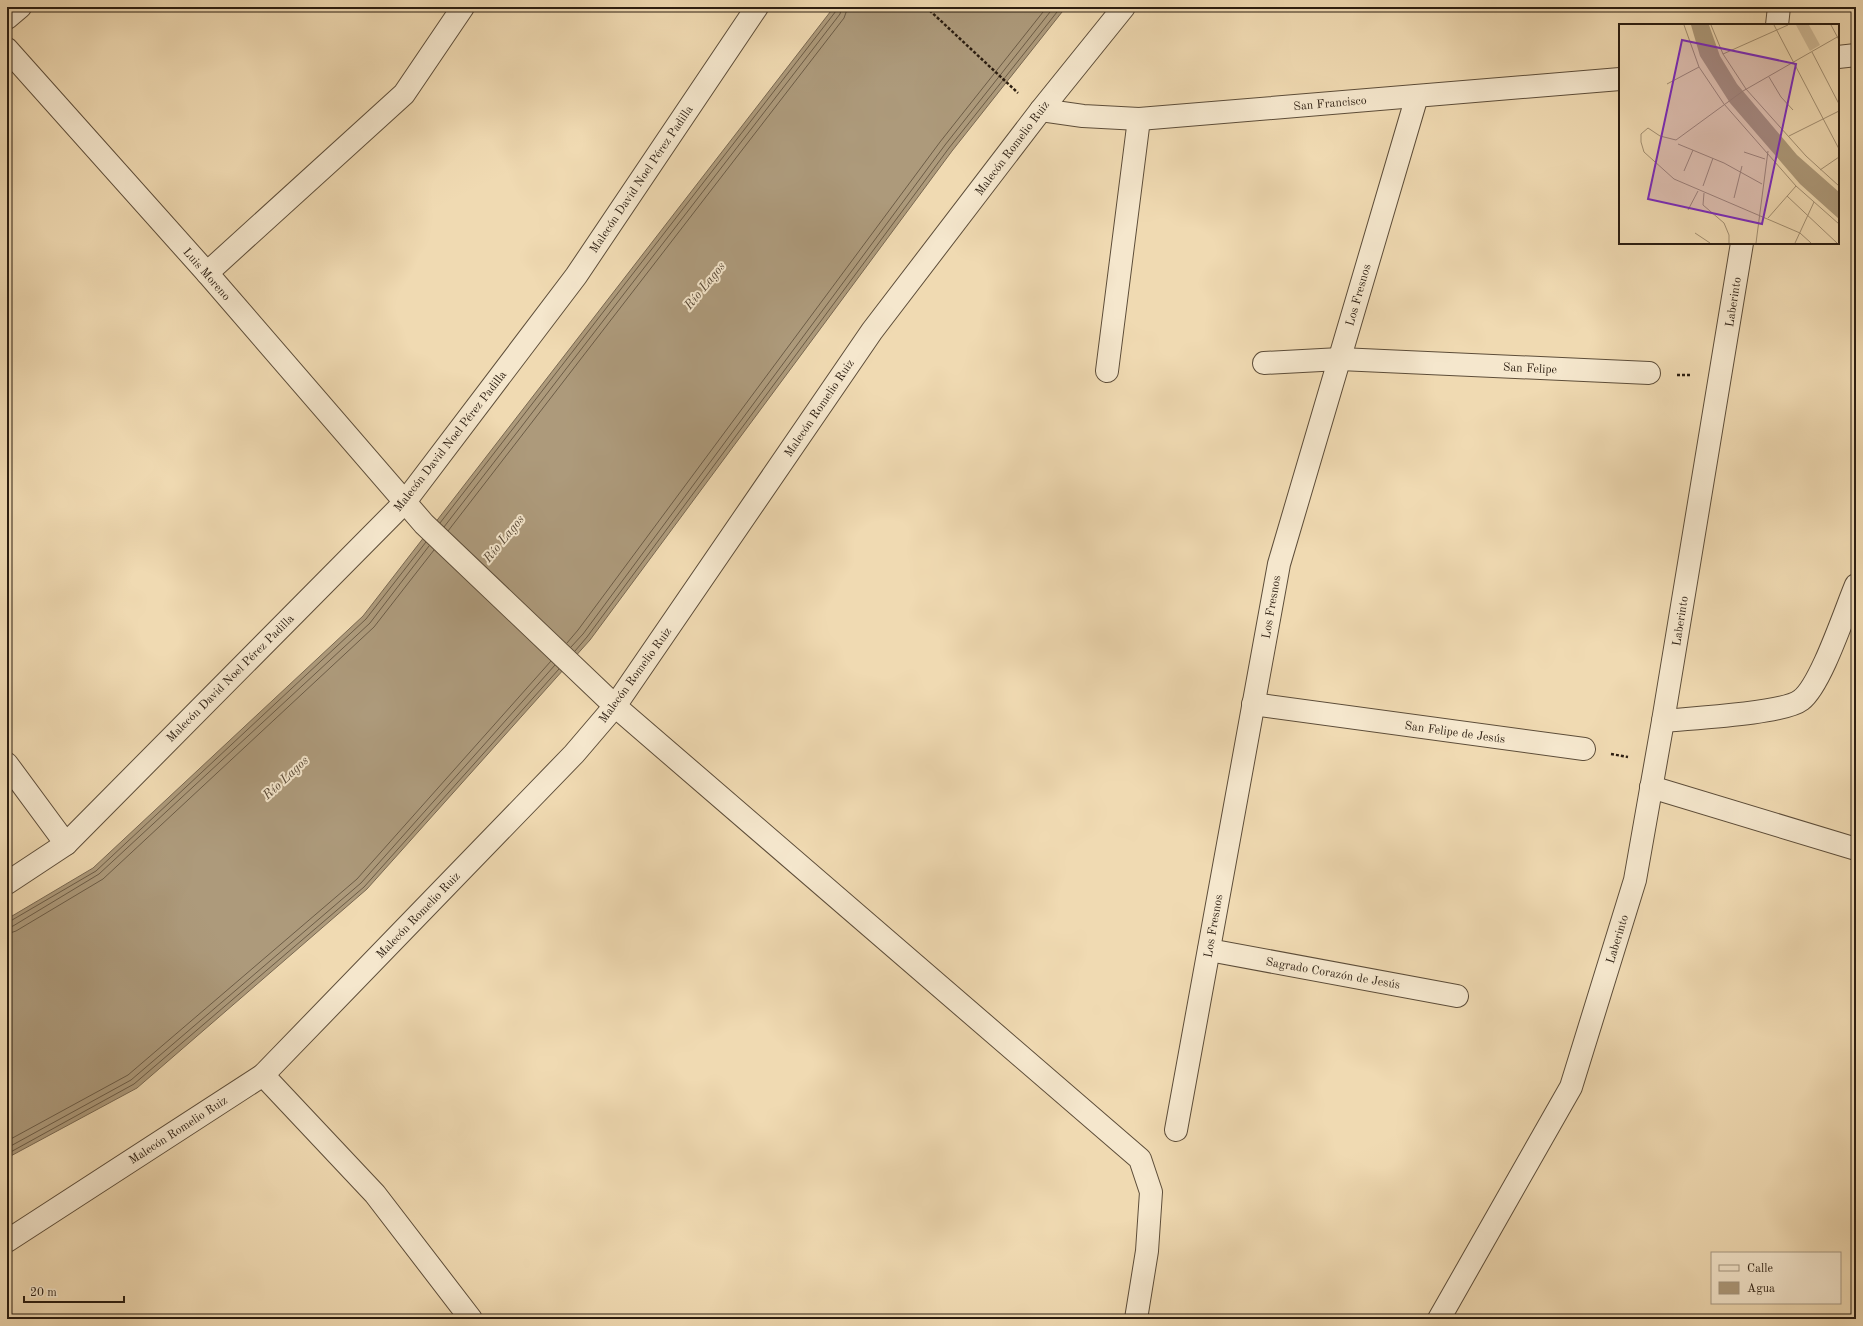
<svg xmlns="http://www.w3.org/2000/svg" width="1863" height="1326" viewBox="0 0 1863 1326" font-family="'Old Standard TT',serif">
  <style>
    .water { fill: #ad9a7b; stroke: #796851 }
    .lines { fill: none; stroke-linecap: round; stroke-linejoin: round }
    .shore { stroke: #6c5c46; stroke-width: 1 }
    .minor-casing { stroke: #5d4d39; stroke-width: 24 }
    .tertiary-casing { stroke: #5d4d39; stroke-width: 24 }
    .path { stroke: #2c1e11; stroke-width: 2.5; stroke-dasharray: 3 2; stroke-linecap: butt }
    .minor { stroke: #f5e7cd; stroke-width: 22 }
    .tertiary { stroke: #f5e7cd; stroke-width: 22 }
    .labels { text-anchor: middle; stroke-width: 4; stroke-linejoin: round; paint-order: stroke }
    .street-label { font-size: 12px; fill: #2c1e11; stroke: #f5e7cd }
    .water-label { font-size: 13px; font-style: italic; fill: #594936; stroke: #f5e7cd }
    .inset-road { fill: none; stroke: #a28f72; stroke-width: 1 }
    .view { fill: #7b2cbf; fill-opacity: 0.15; stroke: #7b2cbf; stroke-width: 2 }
    .inset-edge { fill: none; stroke: #2c1e11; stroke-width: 2 }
  </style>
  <rect width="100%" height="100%" fill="#f0dab2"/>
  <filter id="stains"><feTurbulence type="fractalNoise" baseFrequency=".005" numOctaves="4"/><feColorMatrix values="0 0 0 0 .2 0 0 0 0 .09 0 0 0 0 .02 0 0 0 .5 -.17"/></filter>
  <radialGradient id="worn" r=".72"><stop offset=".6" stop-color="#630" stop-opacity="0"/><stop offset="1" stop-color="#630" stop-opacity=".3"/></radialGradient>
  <polygon class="water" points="834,7 1066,7 952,151 590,640 367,889 137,1088 7,1158 7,919 93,868 363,616"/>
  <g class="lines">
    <g class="shore">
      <polyline points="440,523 836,11 837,7"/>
      <polyline points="444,527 840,14 842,7"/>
      <polyline points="448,531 844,18 848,7"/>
      <polyline points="567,643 578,630 940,142 1047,7"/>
      <polyline points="571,647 583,634 945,145 1054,7"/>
      <polyline points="575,651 587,637 949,148 1061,7"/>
      <polyline points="7,923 96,871 366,619 426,542"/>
      <polyline points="7,928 13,926 99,874 370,623 429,546"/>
      <polyline points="7,934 16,931 103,879 374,627 434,550"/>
      <polyline points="7,1141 128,1075 357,879 551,661"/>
      <polyline points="7,1148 131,1080 361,883 555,665"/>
      <polyline points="7,1154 134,1084 364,887 559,669"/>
    </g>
    <g class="minor-casing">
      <g id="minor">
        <polyline points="7,18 20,7"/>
        <polyline points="1777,25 1779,7"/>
        <polyline points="7,49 207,273 424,524 615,706 1140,1159 1151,1192 1147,1251 1136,1319"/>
        <polyline points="1838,57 1856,55"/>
        <polyline points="1041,110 1083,116 1139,119 1620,79"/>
        <polyline points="207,273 404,94 463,7"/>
        <polyline points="1264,363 1340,359 1649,373"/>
        <polyline points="1107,371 1139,119"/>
        <polyline points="1253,704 1584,749"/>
        <path d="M1663,721C1691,718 1783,714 1801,700C1821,685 1845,611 1856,585"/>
        <polyline points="7,764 66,844"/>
        <polyline points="1651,787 1856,849"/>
        <polyline points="1209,950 1457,996"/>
        <polyline points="263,1075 375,1194 471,1319"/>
        <polyline points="1176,1130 1279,564 1417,96"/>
        <polyline points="1439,1319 1571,1087 1635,880 1663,721 1742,243"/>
      </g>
    </g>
    <g class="tertiary-casing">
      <g id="tertiary">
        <polyline points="7,883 66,844 404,503 576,276 757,7"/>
        <polyline points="7,1241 263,1075 574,754 615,706 872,331 1041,110 1124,7"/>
      </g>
    </g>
    <g class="path">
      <polyline points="926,7 1018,93"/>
      <polyline points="1677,375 1692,375"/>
      <polyline points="1611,754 1628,757"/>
    </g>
    <use href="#minor" class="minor"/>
    <use href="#tertiary" class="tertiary"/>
  </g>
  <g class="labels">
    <g class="street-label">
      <text transform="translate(1330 103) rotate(-5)" y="4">San Francisco</text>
      <text transform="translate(1012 148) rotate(-53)" y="4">Malecón Romelio Ruiz</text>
      <text transform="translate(641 179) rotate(-56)" y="4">Malecón David Noel Pérez Padilla</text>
      <text transform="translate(207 274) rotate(49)" y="4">Luis Moreno</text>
      <text transform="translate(1358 295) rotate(-74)" y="4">Los Fresnos</text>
      <text transform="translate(1733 302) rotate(-81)" y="4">Laberinto</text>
      <text transform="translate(1530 368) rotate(3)" y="4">San Felipe</text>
      <text transform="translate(819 408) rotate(-56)" y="4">Malecón Romelio Ruiz</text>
      <text transform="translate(450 441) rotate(-52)" y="4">Malecón David Noel Pérez Padilla</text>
      <text transform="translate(1271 607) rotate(-80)" y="4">Los Fresnos</text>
      <text transform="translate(1680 621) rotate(-81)" y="4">Laberinto</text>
      <text transform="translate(635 675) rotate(-54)" y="4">Malecón Romelio Ruiz</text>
      <text transform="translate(230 678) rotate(-45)" y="4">Malecón David Noel Pérez Padilla</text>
      <text transform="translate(1455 732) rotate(8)" y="4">San Felipe de Jesús</text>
      <text transform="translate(418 915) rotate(-46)" y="4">Malecón Romelio Ruiz</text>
      <text transform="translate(1213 926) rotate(-80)" y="4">Los Fresnos</text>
      <text transform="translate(1617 939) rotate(-73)" y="4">Laberinto</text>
      <text transform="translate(1333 973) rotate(10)" y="4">Sagrado Corazón de Jesús</text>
      <text transform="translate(178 1130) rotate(-33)" y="4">Malecón Romelio Ruiz</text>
    </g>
    <g class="water-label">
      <text transform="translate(704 285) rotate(-51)" y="5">Río Lagos</text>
      <text transform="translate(503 538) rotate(-51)" y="5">Río Lagos</text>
      <text transform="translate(285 777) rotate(-43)" y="5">Río Lagos</text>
    </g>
  </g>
  <g transform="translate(1619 24)">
    <rect width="220" height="220" fill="#f0dab2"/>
    <path d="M177,1H190L201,21L191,27Z" fill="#cfba97"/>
    <path d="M72,1H90L101,32L118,60L178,131L220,168V195L181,160L111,79L81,32Z" fill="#ad9a7b"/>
    <path class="inset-road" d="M65,1L80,43L105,80L177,162L220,200M92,1L104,30L127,65L187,132L220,162M155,1L220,125M212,1L220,16M193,28L220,80M104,30L169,1M150,53L162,73L174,86M48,60L80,43M170,112L220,87M59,120L105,139L143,160M125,128L146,135M201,146L220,133M65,147L74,126M84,162L94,134M85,169L84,181L105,199L110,211V219M168,172L218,219M115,174L123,142M69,186L79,167M149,194L177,162M76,209L91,219M137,219L149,127M176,219L195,178M192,219L181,209L55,155L25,128L22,118V110L29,104L41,112L57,116L124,67L220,12"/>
    <path class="view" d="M63,16L177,40L143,200L29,175Z"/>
    <rect width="220" height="220" class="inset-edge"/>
  </g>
  <rect width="1863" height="1326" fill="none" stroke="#f0dab2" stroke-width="24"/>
  <rect x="8" y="8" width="1847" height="1310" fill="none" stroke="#2c1e11" stroke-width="2"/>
  <rect x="12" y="12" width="1839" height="1302" fill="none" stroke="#2c1e11"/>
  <rect x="1711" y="1252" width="130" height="52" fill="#f5e7cd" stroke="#a59782"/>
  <rect x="1719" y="1265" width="20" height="6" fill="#f5e7cd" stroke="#a59782"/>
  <text x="1747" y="1272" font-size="12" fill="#2c1e11">Calle</text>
  <rect x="1719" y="1282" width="20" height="12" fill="#ad9a7b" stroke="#a59782"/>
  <text x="1747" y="1292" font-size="12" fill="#2c1e11">Agua</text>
  <path d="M24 1296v6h100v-6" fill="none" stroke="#2c1e11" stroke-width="2"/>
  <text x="30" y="1296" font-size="12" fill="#2c1e11" stroke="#f5e7cd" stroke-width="3" paint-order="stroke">20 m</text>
  <rect width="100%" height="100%" filter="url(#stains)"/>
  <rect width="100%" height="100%" fill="url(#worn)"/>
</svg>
